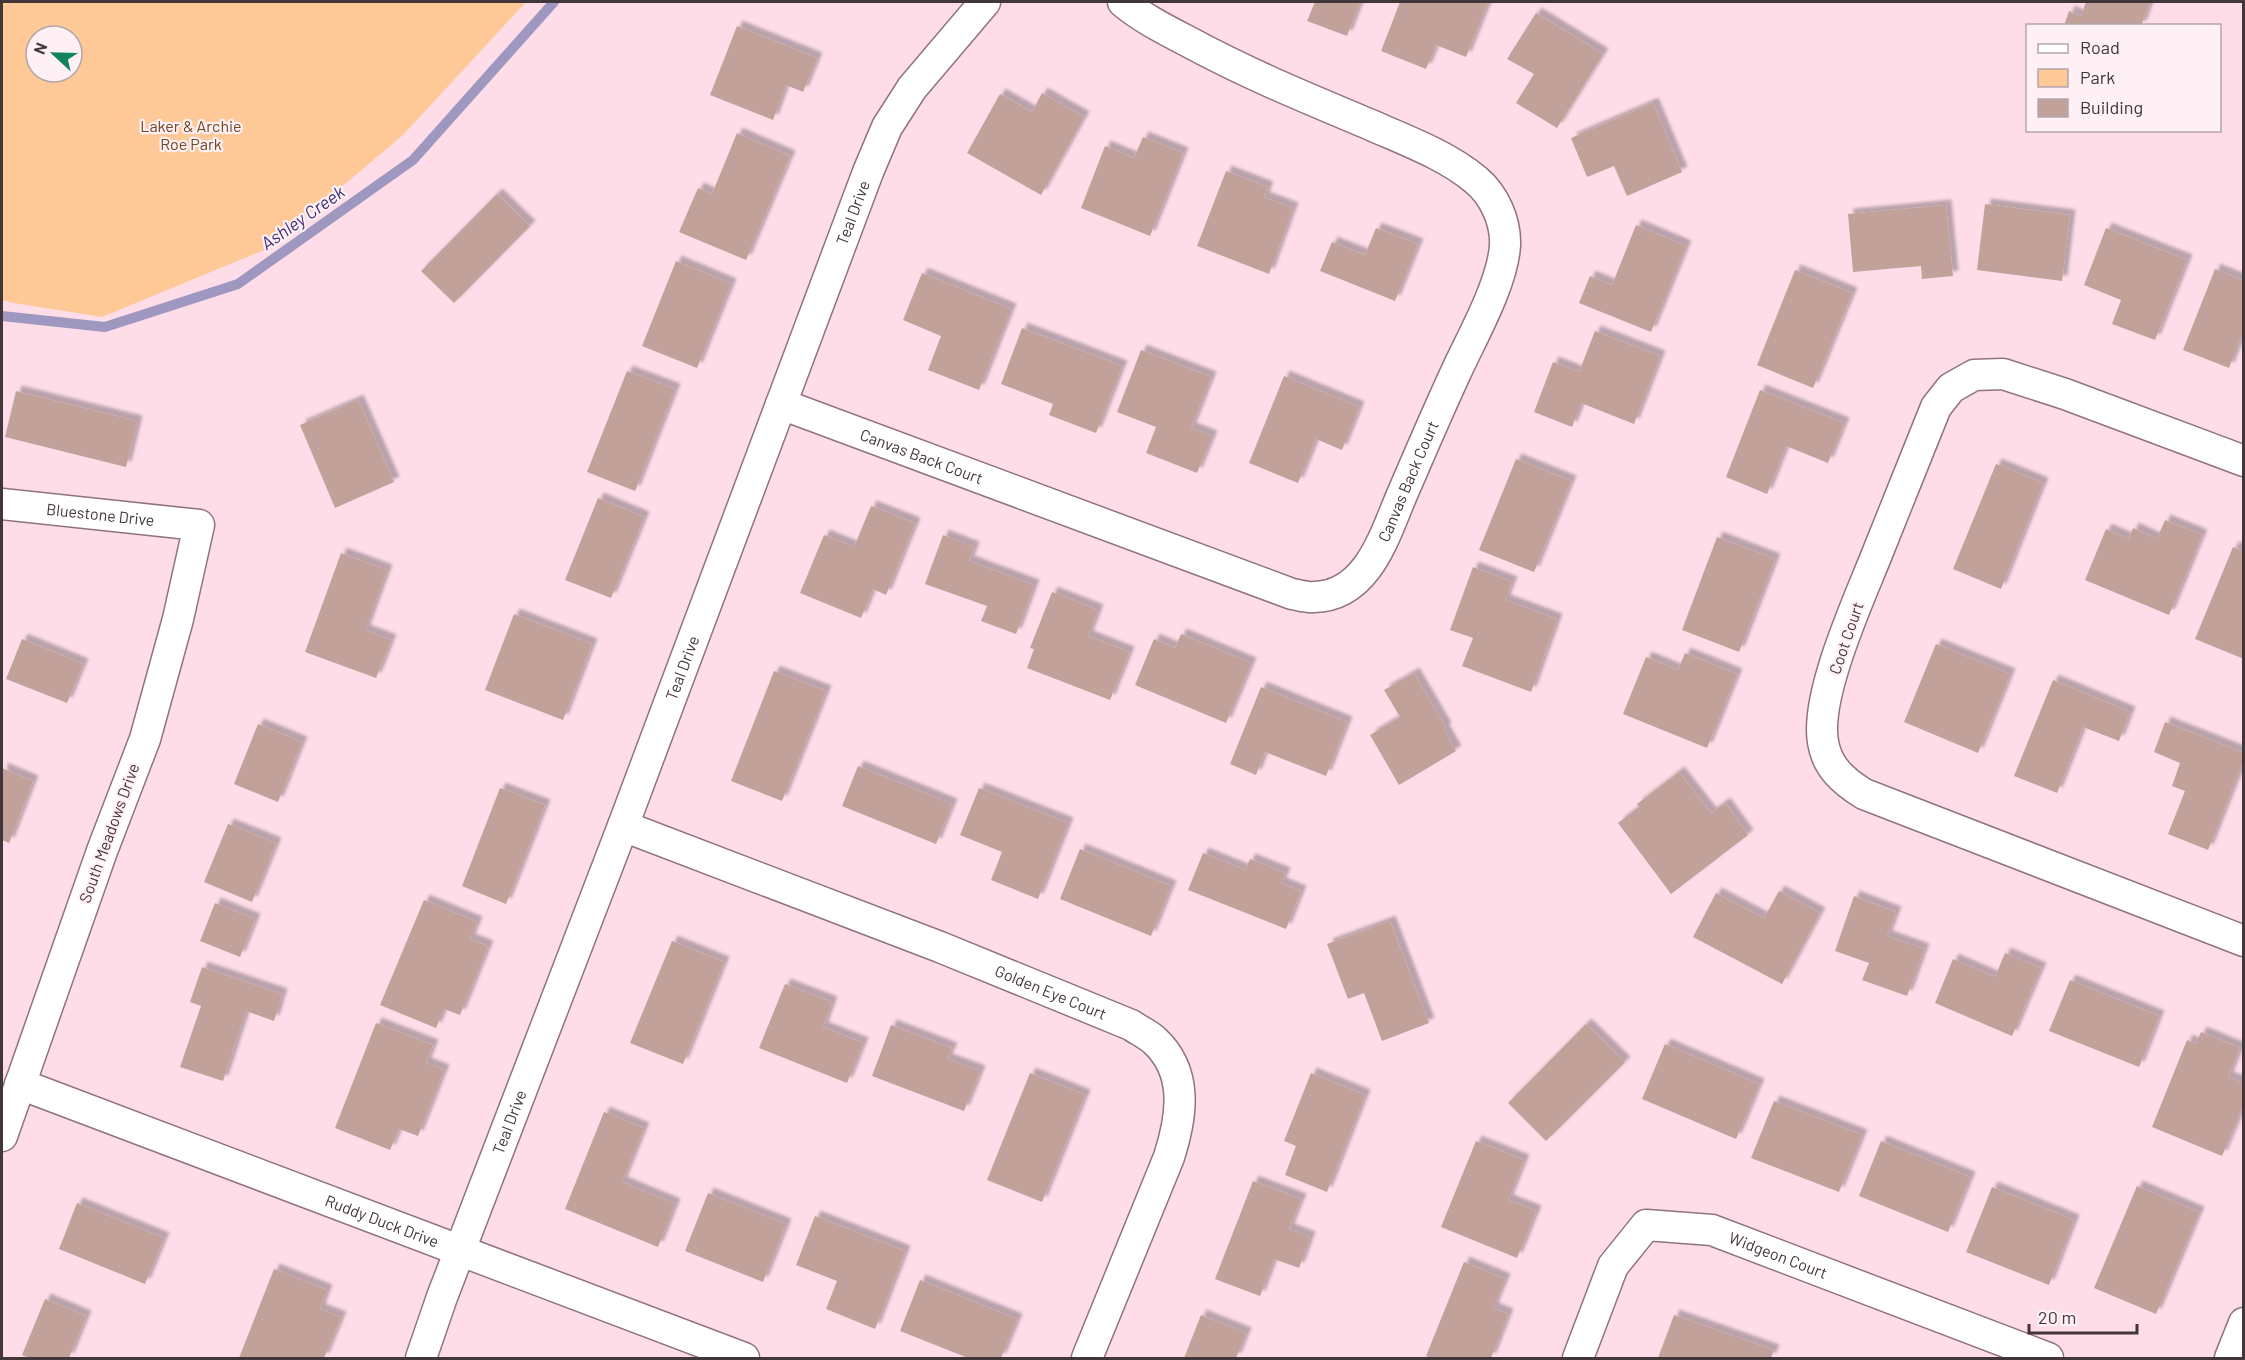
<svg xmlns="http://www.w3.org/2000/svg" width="2245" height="1360" viewBox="0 0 2245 1360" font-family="Barlow,sans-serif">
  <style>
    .green { fill: #fec897; fill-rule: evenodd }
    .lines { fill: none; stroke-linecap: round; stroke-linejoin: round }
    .stream { stroke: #9e97bf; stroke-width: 10 }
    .building { fill: #c2a19b; filter: url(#shadow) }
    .street-casing { stroke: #91737d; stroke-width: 33 }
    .street { stroke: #fff; stroke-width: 30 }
    .labels { text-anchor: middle; stroke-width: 4.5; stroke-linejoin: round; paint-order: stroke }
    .park-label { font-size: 16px; fill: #6d471f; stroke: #fef0f4 }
    .street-label { font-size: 16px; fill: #43363b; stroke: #fef0f4 }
    .water-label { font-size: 18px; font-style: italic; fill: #3b2a77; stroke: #fef0f4 }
  </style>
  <defs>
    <filter id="shadow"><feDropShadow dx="5.5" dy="-5.5" stdDeviation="1.5" flood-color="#0004"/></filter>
  </defs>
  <rect width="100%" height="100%" fill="#fedde8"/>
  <path class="green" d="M2,2H526L403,135L269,248L102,317L14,303L2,300ZM36,36H72V72H36Z"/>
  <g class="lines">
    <polyline class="stream" points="2,316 105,327 238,284 413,160 554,2"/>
  </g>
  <g class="building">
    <polygon points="1315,2 1360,2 1347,36 1307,21"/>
    <polygon points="1400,2 1488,2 1466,57 1436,45 1426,69 1381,51"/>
    <polygon points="2086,2 2150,2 2141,26 2064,26 2069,11 2081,16"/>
    <polygon points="1536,13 1603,54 1557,128 1516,103 1534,74 1507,59"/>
    <polygon points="737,26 817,58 803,92 786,85 773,120 710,95"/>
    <polygon points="1042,93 1084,117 1041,195 967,153 1000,94 1032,112"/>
    <polygon points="1653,103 1682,172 1627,196 1614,166 1587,177 1571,138"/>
    <polygon points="737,133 790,156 746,260 679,232 698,188 712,194"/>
    <polygon points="1143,137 1183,153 1150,236 1081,208 1105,146 1134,158"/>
    <polygon points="1226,171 1268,187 1264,197 1293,208 1269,274 1197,246"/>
    <polygon points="497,194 530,226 454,303 421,271"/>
    <polygon points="1985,204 2070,215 2062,281 1977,270"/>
    <polygon points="1946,205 1953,276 1922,279 1921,266 1853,272 1848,214"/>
    <polygon points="1636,225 1686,246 1651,332 1579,303 1590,276 1612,285"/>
    <polygon points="1376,228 1418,244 1395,301 1320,271 1332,242 1365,255"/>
    <polygon points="2106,228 2187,260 2155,340 2112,324 2121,300 2084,285"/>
    <polygon points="676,261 731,284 697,368 642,346"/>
    <polygon points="2215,269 2244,281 2244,339 2241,337 2229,368 2183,350"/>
    <polygon points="1795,270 1852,293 1813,388 1757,365"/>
    <polygon points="922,273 1011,309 979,390 928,370 941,336 903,320"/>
    <polygon points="1022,328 1122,366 1096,433 1049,415 1053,404 1001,384"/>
    <polygon points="1595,331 1660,356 1634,424 1581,403 1572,427 1534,412 1553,362 1579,372"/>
    <polygon points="1141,350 1211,377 1191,428 1212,436 1197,473 1146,453 1156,427 1117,412"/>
    <polygon points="627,371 675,389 635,491 587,472"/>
    <polygon points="1284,376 1359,407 1342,450 1316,439 1298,483 1249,463"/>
    <polygon points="1760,390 1844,423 1828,463 1786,446 1767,494 1726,477"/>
    <polygon points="16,391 137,421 126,467 5,437"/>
    <polygon points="358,400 394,482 335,508 300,425"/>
    <polygon points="1516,459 1571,481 1534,572 1479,550"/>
    <polygon points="1996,464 2043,483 2001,589 1953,569"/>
    <polygon points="598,498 644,517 611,598 565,580"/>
    <polygon points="871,506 915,523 886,595 873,589 861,618 800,593 824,535 854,547"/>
    <polygon points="2165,520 2202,535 2169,615 2085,580 2106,529 2129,539 2133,528 2157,539"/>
    <polygon points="943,535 974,547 969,561 1034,585 1016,634 981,621 987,606 925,584"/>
    <polygon points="1717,537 1775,559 1739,652 1682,630"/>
    <polygon points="2233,547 2244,551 2244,659 2195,639"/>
    <polygon points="341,553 387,570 365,630 391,640 376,678 305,652"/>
    <polygon points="1473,567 1512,582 1505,600 1557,619 1531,692 1462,666 1473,638 1450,630"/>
    <polygon points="1052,592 1098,610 1088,636 1129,652 1110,700 1027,668 1034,649 1030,648"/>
    <polygon points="514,614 592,644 563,720 485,690"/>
    <polygon points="1181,634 1251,663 1226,723 1135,685 1154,639 1175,648"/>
    <polygon points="22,639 83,664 67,703 6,679"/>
    <polygon points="1936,644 2010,674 1978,753 1904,722"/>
    <polygon points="1685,653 1737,674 1707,748 1623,714 1646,657 1678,670"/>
    <polygon points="774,671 826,691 782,801 731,781"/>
    <polygon points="1414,673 1446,728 1444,730 1456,751 1399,785 1370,735 1400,717 1384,690"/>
    <polygon points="2053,680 2130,712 2119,741 2083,727 2057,793 2014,776"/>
    <polygon points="1261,687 1347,722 1326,776 1265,752 1256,775 1230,764"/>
    <polygon points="2165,722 2244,753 2244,759 2208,850 2168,834 2185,791 2172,786 2180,763 2154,752"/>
    <polygon points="258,724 302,742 278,802 234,784"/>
    <polygon points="858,766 952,804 936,844 842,806"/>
    <polygon points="2,768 33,781 9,843 2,840"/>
    <polygon points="1679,772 1711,813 1725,803 1748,835 1671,894 1618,823 1639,807 1637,804"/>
    <polygon points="500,788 545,805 506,904 462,886"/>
    <polygon points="979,788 1068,823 1038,899 991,880 1002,852 960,835"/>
    <polygon points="228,824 276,843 252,902 204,882"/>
    <polygon points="1080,849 1171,886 1151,936 1060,899"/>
    <polygon points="1203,853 1245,870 1250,859 1285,873 1281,883 1301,891 1286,929 1188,890"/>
    <polygon points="1779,891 1820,913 1782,984 1693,937 1716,893 1764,918"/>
    <polygon points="1854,896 1896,912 1887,936 1924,949 1907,996 1862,980 1869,963 1835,951"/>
    <polygon points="424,900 477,922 470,939 488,946 460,1015 444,1009 436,1028 380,1005"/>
    <polygon points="215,903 255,919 240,957 200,941"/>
    <polygon points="1390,921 1429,1023 1382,1041 1364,993 1348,999 1327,944"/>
    <polygon points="672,941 724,962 683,1064 630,1043"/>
    <polygon points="2005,953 2041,968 2012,1036 1935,1003 1953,959 1995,977"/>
    <polygon points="202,967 282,994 274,1021 246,1011 223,1081 180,1067 201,1006 190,1002"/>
    <polygon points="2070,980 2159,1016 2139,1067 2049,1031"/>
    <polygon points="785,984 832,1002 823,1027 863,1043 847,1083 759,1048"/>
    <polygon points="376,1023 433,1045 426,1063 444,1070 418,1136 399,1129 390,1150 335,1128"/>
    <polygon points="1586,1024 1625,1062 1546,1141 1508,1103"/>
    <polygon points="891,1025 952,1048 947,1059 980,1071 964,1111 872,1076"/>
    <polygon points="2201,1032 2240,1048 2228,1077 2244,1083 2244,1103 2222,1156 2152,1127 2187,1040 2196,1044"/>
    <polygon points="1665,1044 1759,1084 1736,1139 1642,1099"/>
    <polygon points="1030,1073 1085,1095 1042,1202 987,1180"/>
    <polygon points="1311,1073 1365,1095 1327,1192 1285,1175 1296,1146 1284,1141"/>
    <polygon points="1774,1101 1862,1135 1839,1192 1751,1158"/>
    <polygon points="604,1112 644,1128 622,1182 675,1204 658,1247 565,1209"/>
    <polygon points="1476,1141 1524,1160 1508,1200 1536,1211 1517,1258 1441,1227"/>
    <polygon points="1881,1141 1970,1177 1948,1232 1859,1196"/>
    <polygon points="1253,1181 1301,1199 1289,1229 1310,1237 1299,1268 1274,1259 1260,1296 1215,1279"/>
    <polygon points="2137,1186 2199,1212 2156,1314 2094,1288"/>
    <polygon points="1992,1187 2074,1220 2049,1285 1966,1252"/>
    <polygon points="708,1193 786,1224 763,1282 685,1251"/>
    <polygon points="77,1203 164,1238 145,1284 59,1249"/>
    <polygon points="815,1216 905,1251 875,1329 826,1309 837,1281 796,1265"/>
    <polygon points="1464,1262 1505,1279 1493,1308 1508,1314 1491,1358 1431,1358 1426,1356"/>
    <polygon points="274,1269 327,1290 320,1309 341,1317 324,1358 239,1358"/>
    <polygon points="920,1280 1017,1319 1001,1358 968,1358 900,1331"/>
    <polygon points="45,1299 86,1316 69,1358 29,1358 22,1355"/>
    <polygon points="1201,1315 1246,1333 1236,1358 1184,1358"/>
    <polygon points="1674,1315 1774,1350 1771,1358 1658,1358"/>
  </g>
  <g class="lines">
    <g class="street-casing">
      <g id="street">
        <path id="s1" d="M781,404L1292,594C1299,595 1307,598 1314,597C1367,596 1384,537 1401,497C1419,455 1437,413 1456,372C1472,337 1503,283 1505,245C1506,221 1494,195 1476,180C1446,155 1407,141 1371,125C1309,99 1248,74 1189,42C1166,30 1142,18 1123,2"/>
        <path d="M2244,461L2065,394L2003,374L1974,375L1951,388L1936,407C1916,458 1895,508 1875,559C1857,604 1815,696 1823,742C1827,767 1843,781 1864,794L2244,941"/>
        <path id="s2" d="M2,504L199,525L178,619L145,739L102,851L2,1136"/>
        <path id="s3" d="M623,826L940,947L1131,1025C1138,1030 1147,1034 1154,1040C1189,1072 1182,1116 1169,1157L1087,1358"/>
        <path id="s4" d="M20,1084L744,1358"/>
        <path id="s5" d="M421,1358L442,1297L623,826L868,172L887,127L912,88L985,2"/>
        <path id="s6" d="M1578,1358L1613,1266L1646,1225L1712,1230L2048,1358"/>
        <polyline points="2230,1358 2244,1323"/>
      </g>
    </g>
    <use href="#street" class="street"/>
  </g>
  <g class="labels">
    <g class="park-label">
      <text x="191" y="132">Laker &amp; Archie<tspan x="191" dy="18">Roe Park</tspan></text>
    </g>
    <g class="street-label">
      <text dy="6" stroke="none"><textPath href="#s5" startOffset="1224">Teal Drive</textPath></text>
      <text dy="6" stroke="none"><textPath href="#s1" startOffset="150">Canvas Back Court</textPath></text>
      <text dy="6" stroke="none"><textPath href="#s1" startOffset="726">Canvas Back Court</textPath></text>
      <text dy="6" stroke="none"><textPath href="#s2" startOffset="99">Bluestone Drive</textPath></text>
      <text transform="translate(1846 638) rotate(-71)" y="6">Coot Court</text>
      <text dy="6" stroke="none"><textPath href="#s5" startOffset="738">Teal Drive</textPath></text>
      <text transform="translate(109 833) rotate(-70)" y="6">South Meadows Drive</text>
      <text dy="6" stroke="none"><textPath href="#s3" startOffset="459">Golden Eye Court</textPath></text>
      <text dy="6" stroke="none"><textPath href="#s5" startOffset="252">Teal Drive</textPath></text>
      <text dy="6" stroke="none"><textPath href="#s4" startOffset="387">Ruddy Duck Drive</textPath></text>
      <text dy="6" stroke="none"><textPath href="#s6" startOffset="288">Widgeon Court</textPath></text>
    </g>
    <g class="water-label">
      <text transform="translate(303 218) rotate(-35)" y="6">Ashley Creek</text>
    </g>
  </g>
  <rect width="2245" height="1360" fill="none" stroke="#43363b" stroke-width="6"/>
  <rect x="2026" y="24" width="195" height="108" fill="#fef0f4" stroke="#b3a6aa" stroke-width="1.5"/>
  <rect x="2038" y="44" width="30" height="9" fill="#ffffff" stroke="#b3a6aa" stroke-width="1.5"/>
  <text x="2080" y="54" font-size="18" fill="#43363b">Road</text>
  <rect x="2038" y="69" width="30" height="18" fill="#fec897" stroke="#b3a6aa" stroke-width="1.5"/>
  <text x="2080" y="84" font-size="18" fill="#43363b">Park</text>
  <rect x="2038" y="99" width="30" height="18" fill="#c2a19b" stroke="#b3a6aa" stroke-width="1.5"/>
  <text x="2080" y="114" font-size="18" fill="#43363b">Building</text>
  <g transform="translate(54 54) rotate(292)"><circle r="28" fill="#fef0f4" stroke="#b3a6aa" stroke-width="1.5"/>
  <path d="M0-4.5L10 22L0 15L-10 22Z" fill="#128360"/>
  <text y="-9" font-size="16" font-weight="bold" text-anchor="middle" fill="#43363b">N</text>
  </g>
  <path d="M2029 1324v9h108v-9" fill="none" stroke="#43363b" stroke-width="3"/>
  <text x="2038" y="1324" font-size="18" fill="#43363b" stroke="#fef0f4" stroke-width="4.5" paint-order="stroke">20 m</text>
</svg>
